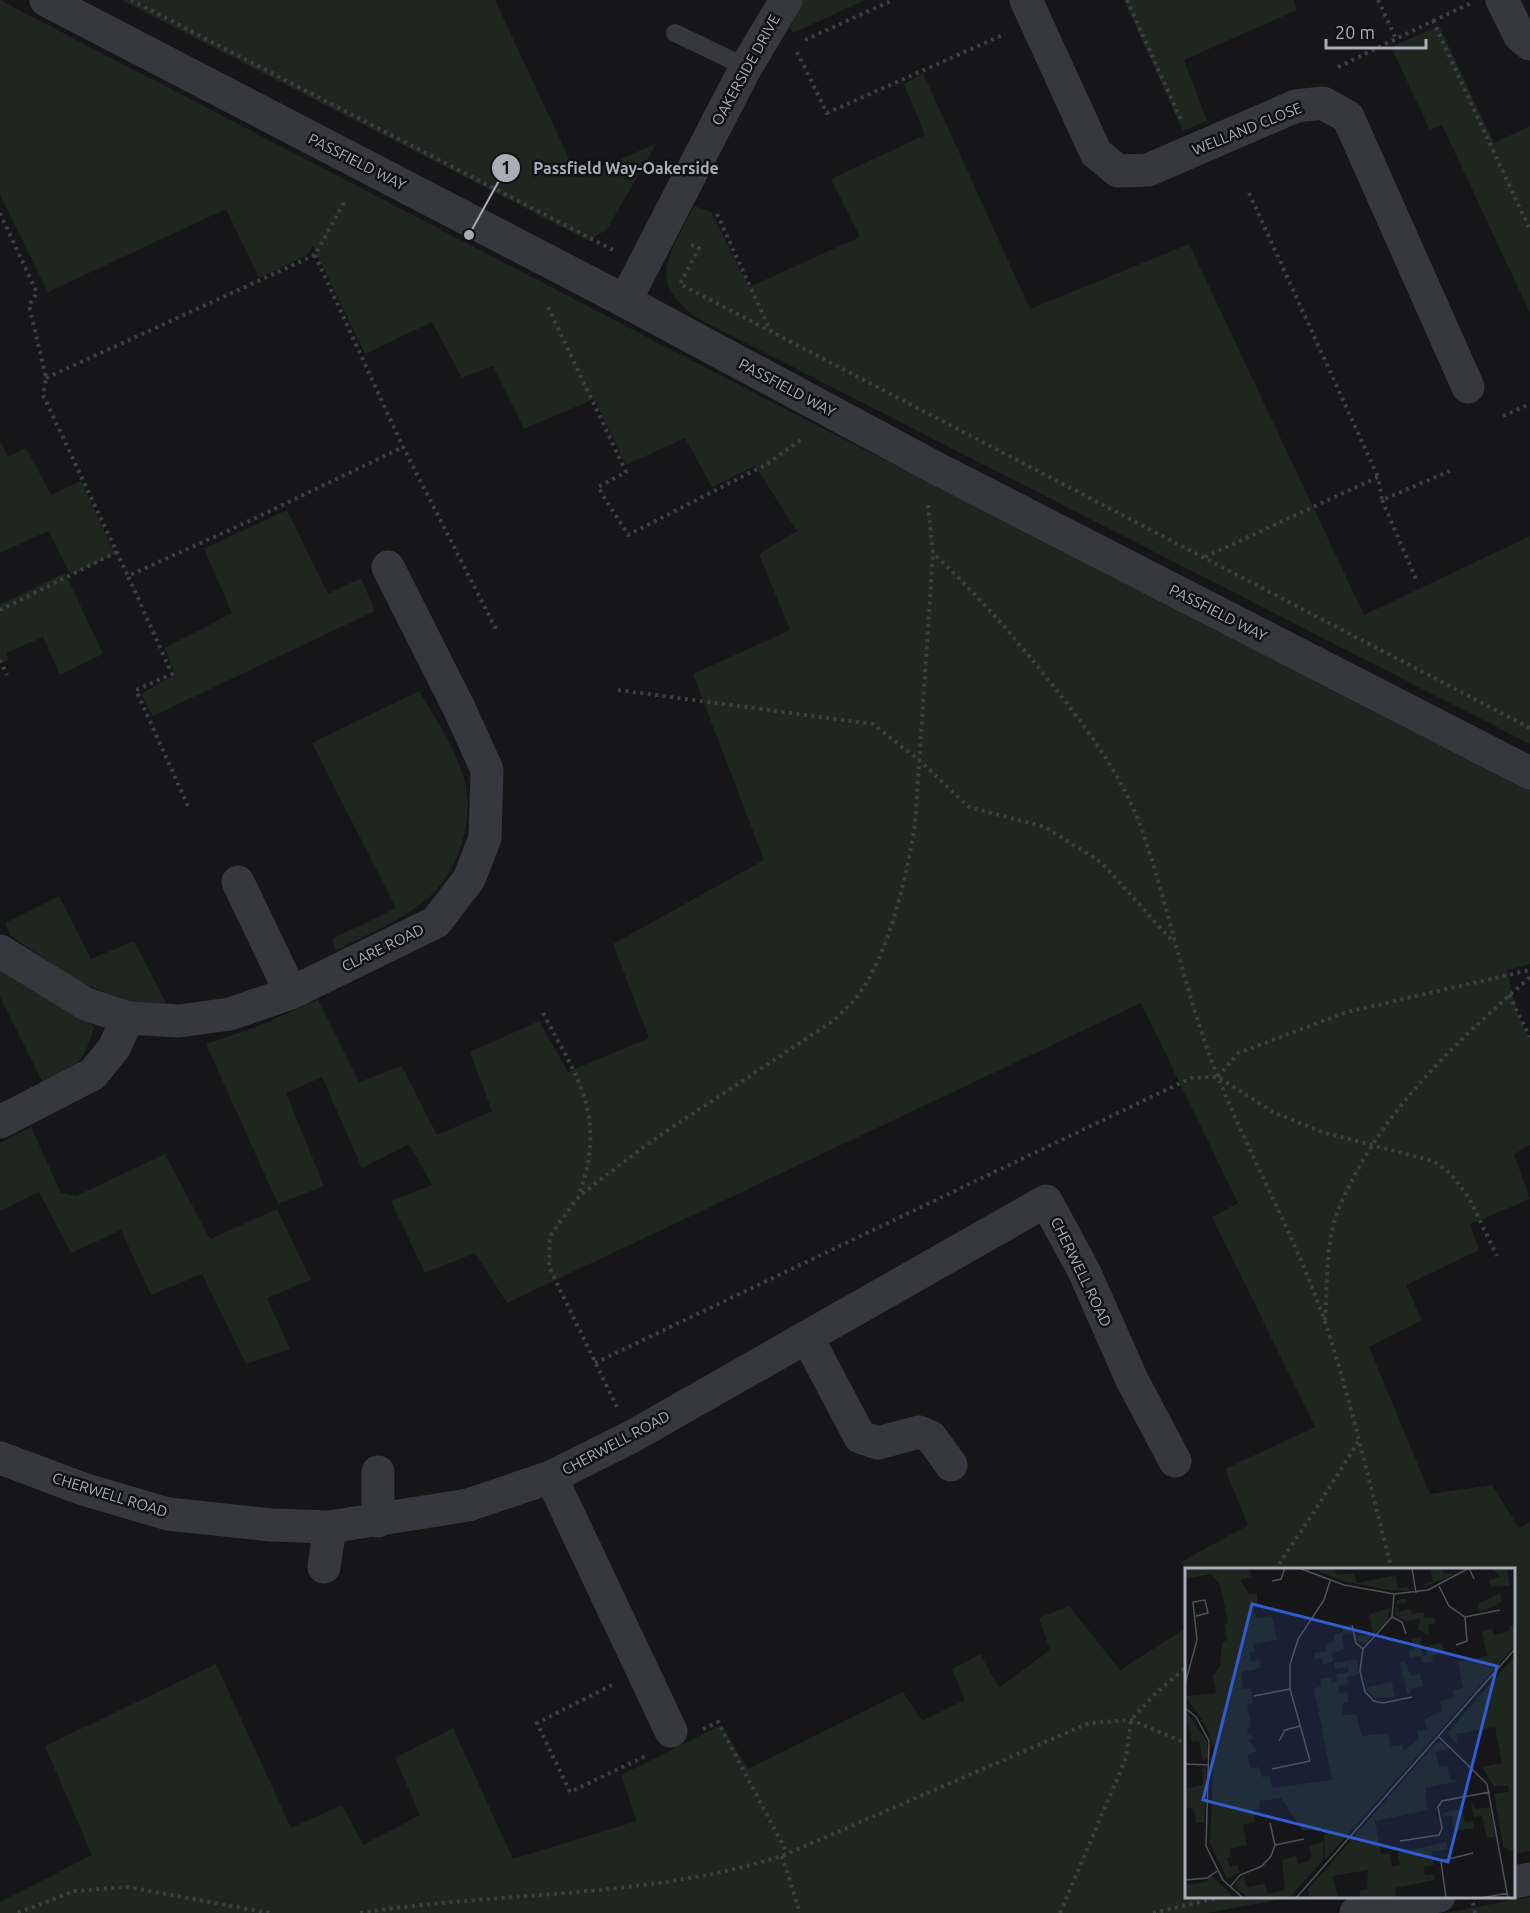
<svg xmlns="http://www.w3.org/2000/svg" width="1530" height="1913" viewBox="0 0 1530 1913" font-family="Ubuntu,sans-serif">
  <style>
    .green { fill: #1e261f }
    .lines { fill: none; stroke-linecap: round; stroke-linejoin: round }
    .path { stroke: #3d3f44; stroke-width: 4; stroke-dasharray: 3 4.5; stroke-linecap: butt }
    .service { stroke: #37383d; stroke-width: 18 }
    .minor { stroke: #37383d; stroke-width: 33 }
    .tertiary { stroke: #37383d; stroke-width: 33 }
    .labels { text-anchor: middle; stroke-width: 5; stroke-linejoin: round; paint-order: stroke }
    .street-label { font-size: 15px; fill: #a8adb8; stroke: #111113 }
    .inset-road { fill: none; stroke: #505258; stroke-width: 1.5 }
    .view { fill: #325cd3; fill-opacity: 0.15; stroke: #325cd3; stroke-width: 3 }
    .inset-edge { fill: none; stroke: #a8adb8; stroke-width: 3 }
    .leader { fill: none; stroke: #a8adb8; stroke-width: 2 }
    .callout-dot { fill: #a8adb8; stroke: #111113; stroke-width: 2 }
    .mark-label { font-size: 18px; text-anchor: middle; font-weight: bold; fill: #111 }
    .callout-label { font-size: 16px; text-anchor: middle; font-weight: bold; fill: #a8adb8; stroke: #111113; stroke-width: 5; stroke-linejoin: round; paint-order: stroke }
  </style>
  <rect width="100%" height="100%" fill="#161618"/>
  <g class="green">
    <polygon points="0,0 814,424 1530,788 1530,964 1507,970 1518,1015 1530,1039 1530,1145 1514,1154 1530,1199 1470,1224 1479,1250 1406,1285 1422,1320 1369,1347 1430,1494 1492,1485 1519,1528 1530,1522 1530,1851 1514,1854 1514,1570 1186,1570 1186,1576 1181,1562 1248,1525 1225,1469 1315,1427 1212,1217 1238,1203 1141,1003 507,1303 475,1253 425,1273 391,1201 432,1185 409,1144 362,1168 322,1077 286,1093 324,1186 278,1204 206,1044 256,1027 318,1000 359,1082 402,1066 437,1135 492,1111 470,1052 539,1021 568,1072 649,1038 613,944 764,860 693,674 790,630 759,554 797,531 755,466 712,487 685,438 626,465 594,399 524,429 493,366 462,378 432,322 365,354 313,246 307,255 259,278 226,209 48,292 0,195"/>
    <polygon points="121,0 495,0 578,178 657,143 607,229 589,241"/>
    <polygon points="803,0 865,0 793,33 790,28"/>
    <polygon points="1124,0 1293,0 1297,10 1184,60 1207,121 1183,131"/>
    <polygon points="1439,26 1494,143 1530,126 1530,313 1442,125 1430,130 1391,47"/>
    <path d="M923,73L1030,309L1189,244L1364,615L1530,536V744L701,320C643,282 670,256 694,206L711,212L749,287L860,237L831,179L925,135L904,84Z"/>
    <polygon points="0,440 8,457 26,448 51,495 81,481 115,554 71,575 48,531 0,553"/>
    <polygon points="287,510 328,594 361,578 375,611 153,716 141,694 175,674 165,648 232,613 204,549"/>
    <polygon points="65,573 103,654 60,675 43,637 6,653 9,660 0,664 0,605"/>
    <path d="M419,691C435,717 452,743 462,772C477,813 461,870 428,898C401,921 367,935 336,950L332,939L396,908L312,743Z"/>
    <polygon points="59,896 91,959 134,941 167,1005 131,1002 81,983 11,936 5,923"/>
    <path d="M0,963L83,1013L94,1028C83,1064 76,1067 44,1085L0,997Z"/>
    <polygon points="31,1127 61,1193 76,1196 165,1154 210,1239 277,1209 311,1280 267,1298 290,1349 246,1364 202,1274 151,1295 121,1230 71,1253 39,1192 0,1211 0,1143"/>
    <polygon points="1069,1606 1120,1670 1186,1628 1186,1896 1293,1897 1207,1913 0,1913 0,1902 92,1855 45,1746 216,1664 291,1828 342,1805 363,1845 420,1815 395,1758 453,1728 513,1859 637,1821 621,1775 721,1725 748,1769 903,1692 922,1721 965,1700 952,1669 980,1654 999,1688 1050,1650 1039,1618"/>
    <polygon points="1530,1897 1530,1913 1444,1913"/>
  </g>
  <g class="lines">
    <g class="path">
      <polyline points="131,0 615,251"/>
      <polyline points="1127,0 1181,120"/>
      <polyline points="1378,0 1396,39"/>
      <polyline points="1433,21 1471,3"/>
      <polyline points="805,40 893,0"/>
      <polyline points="797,52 827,113 1005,34"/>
      <polyline points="1338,67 1433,21 1530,230"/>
      <polyline points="1249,193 1378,477"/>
      <polyline points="0,213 37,293 29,305 46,378 43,395 128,576"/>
      <polyline points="717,214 770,330"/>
      <polyline points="691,245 699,248 680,284 1530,728"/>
      <polyline points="315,255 403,447 498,633"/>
      <polyline points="548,307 626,472 598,487 628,535 767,464 802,439"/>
      <polyline points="46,378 315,255 345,201"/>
      <polyline points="1503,416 1530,404"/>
      <polyline points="1382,500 1416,579"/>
      <path d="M928,505L933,553C979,596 1019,642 1058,692C1091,734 1122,777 1141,827C1170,910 1185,996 1218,1077C1251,1159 1296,1238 1325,1322C1352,1403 1370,1487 1392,1570"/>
      <polyline points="1205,557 1378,477 1382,500 1450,471"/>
      <polyline points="0,610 117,552"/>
      <polyline points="0,660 7,675"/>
      <polyline points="618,690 873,724 919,760 969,807 1045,827 1102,863 1174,943"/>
      <polyline points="188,806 136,690 172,674 128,576 247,522 403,447"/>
      <polyline points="1509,995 1530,1037"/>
      <path d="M543,1013C579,1081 607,1115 579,1195"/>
      <polyline points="1218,1077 1238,1053 1347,1012 1530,970"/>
      <path d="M1325,1320C1327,1290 1326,1244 1336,1216C1374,1117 1453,1045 1530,977"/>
      <polyline points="595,1363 1191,1078 1218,1077 1273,1112 1322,1132 1433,1161 1450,1173 1468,1196 1497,1256"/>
      <path d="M617,1407L549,1267L550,1236L579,1196L609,1173L659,1136L833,1021C841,1013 849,1006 856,998C889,956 906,878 915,825L933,553"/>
      <polyline points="1275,1570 1316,1509 1358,1442"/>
      <polyline points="612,1685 537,1723 570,1792 648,1755"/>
      <polyline points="703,1729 718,1722 787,1853"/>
      <polyline points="782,1856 800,1913"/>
      <polyline points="1473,1903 1475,1913"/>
      <polyline points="18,1913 74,1891 128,1887 269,1913"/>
      <path d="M360,1913C500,1891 646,1899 782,1856L1089,1723L1131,1720L1186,1743"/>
      <polyline points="1060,1913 1126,1758 1131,1720 1157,1692 1186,1667"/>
      <polyline points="1153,1913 1225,1896"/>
    </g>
    <polyline class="service" points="675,33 746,67"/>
    <g class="minor">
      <polyline points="1026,0 1096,153 1118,171 1148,170 1296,106 1323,103 1348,117 1468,387"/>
      <polyline points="1502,0 1520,36 1530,44"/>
      <polyline points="625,301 746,67 786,0"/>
      <polyline points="238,882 291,993"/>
      <polyline points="0,951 86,1004 128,1018 179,1021 230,1014 291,993 436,922 469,879 485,838 487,770 460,710 388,567"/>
      <polyline points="0,1122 93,1074 114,1048 128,1018"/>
      <polyline points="807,1337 860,1437 878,1443 919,1432 931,1437 951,1465"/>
      <polyline points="0,1458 83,1489 168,1514 271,1525 330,1527 468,1505 551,1477 631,1437 1046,1201 1084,1271 1132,1380 1175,1461"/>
      <polyline points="378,1472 378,1521"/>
      <polyline points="551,1477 671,1731"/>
      <polyline points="324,1567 330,1527"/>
      <polyline points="1514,1882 1530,1879"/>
      <polyline points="1356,1913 1439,1896"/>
    </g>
    <polyline class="tertiary" points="46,0 625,301 934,467 1530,773"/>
  </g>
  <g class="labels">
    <g class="street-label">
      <text transform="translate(746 70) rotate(-61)" y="5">OAKERSIDE DRIVE</text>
      <text transform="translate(1247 129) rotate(-22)" y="5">WELLAND CLOSE</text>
      <text transform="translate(357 162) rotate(27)" y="5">PASSFIELD WAY</text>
      <text transform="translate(787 388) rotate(28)" y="5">PASSFIELD WAY</text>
      <text transform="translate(1218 613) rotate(27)" y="5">PASSFIELD WAY</text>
      <text transform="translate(383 948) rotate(-26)" y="5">CLARE ROAD</text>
      <text transform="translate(1081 1272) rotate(64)" y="5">CHERWELL ROAD</text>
      <text transform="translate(616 1443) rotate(-28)" y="5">CHERWELL ROAD</text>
      <text transform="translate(110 1495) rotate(17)" y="5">CHERWELL ROAD</text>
    </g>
  </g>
  <g transform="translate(1185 1568)">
    <rect width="330" height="330" fill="#161618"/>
    <path d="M4,0H65L66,9L55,12L64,26H72V36L68,37L71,50L87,48L92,72L69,76L70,84L64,85L66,93L74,92L76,100L57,104L58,121L65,120L68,135L62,137L66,159L62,161L63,166L69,170L64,172L72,183L62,188L66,200L74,199L77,209L85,208L87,220L147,212L129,121L136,118L135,111L146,109L147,115L152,113L151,107L164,104L163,99L150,101L149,95L172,91L174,106L162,109L163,115L153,118L154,125L162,124L164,134L157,136L158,147L171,146L177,168L203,165L206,178L217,177L219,183L234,171L232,163L242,161L240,151L257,143L255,133L270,130L268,122L278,120L273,94L302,88L297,63L307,61L309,67L324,63V58L330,57V78L140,292L139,260L118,263L96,230L75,233L74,241L68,243L70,254L58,257L62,277L44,281L46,289L42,290L45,299L52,297L55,304L42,311L25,275L29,181L21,158L0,128L31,125L28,108L35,98L37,74L42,72L39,57L43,54L35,16L26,6L0,11V1ZM126,0H149L152,7L169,5L172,15L211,7L213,20L223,19L224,23L203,22L157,13ZM245,0H256L259,5L270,6L239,19V16L248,13ZM307,0H322L325,18L306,19L304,12L315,9ZM315,25L317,34L295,44L293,36ZM221,30L222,34L212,36L213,44L225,41L228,46L238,44L240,50L249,49L251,55L243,57L244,67L233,62L235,51L220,53L210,47L212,32ZM206,40L201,54L179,76L173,73L172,69L188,65L184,46ZM165,57L167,66L157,67L159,82L147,85L148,94L138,97L137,90L130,92L129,85L142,83L141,76L150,74L149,67L158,64L157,58ZM236,69L237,88L242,87L241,78L257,75L259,83L247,88L248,93L237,95L236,88L225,90L224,84L229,82L226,71ZM330,88V283H325L318,278L309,226L324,224L323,217L309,218L297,199L317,195L310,159L271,166L273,177L262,165ZM219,93L226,108L235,106L238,118L226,121V125L222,126L215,94ZM179,110L183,119L207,114L210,129L190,130L183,124ZM0,142L22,173L23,190L18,193L14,173L7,174ZM256,174L263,180L251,184L254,200L262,198L265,211L273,213L240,220L243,242L190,253L196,286L205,285L207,299L215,297L213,285L261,274L263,281L246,284L249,297L239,299L240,307L249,306L250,312L210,320L211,330H175V323L182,321L183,302L147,308L153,330H125L123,321L251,175ZM17,199L22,202L19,255H11L9,241L0,239V221L18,217ZM285,232L291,241L305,239L310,269L302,270L297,248L289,249ZM277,241L280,254L288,253L289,260L269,263L267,248H258L257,245ZM138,273V292L104,330H63L52,321L51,315L59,307L61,319L80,316L83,326L100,322L97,292L111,288L113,296L122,294L127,289L124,279ZM24,306L50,330H0V317L22,314Z" fill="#1e261f"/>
    <path class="inset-road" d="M114,0L159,17L209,26L243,22L284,0L289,11M227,0L231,25M87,13L96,11L100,0M254,18L264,38L280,49L315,42M209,26L207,49L178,81L175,103L180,124L189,133L198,135L227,129M207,49L217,54L221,66M167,57L171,75L178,81M271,77L282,73L280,49M0,116L12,72L8,34L20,32L23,45L11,48M69,128L105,121M0,140L11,149L24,173L21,278L38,312L58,330M253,168L302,216L323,330M94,173L100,162L115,158M0,196L24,197M87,201L125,193L105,121V97L113,71L139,32L145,13M215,273L254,267L257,260L253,239L257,233L305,224M90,277L119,271M0,312L22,310L32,303M45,319L55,307L77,298L86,288L90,277L85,255M111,330L330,81M261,330L256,293L288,285M296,330L323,325"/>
    <path class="view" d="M67,36L312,98L263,294L18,232Z"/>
    <rect width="330" height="330" class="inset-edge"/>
  </g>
  <path class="leader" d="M469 235L506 168"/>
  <g class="callout-dot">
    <circle cx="469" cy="235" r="6"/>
    <circle cx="506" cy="168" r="15"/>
  </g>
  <g class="mark-label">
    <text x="506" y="174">1</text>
  </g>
  <g class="callout-label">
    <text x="626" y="174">Passfield Way-Oakerside</text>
  </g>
  <path d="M1326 39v9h100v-9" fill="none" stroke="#a8adb8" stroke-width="3"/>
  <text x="1335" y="39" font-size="18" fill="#a8adb8" stroke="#111113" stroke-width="4.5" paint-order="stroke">20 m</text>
</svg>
